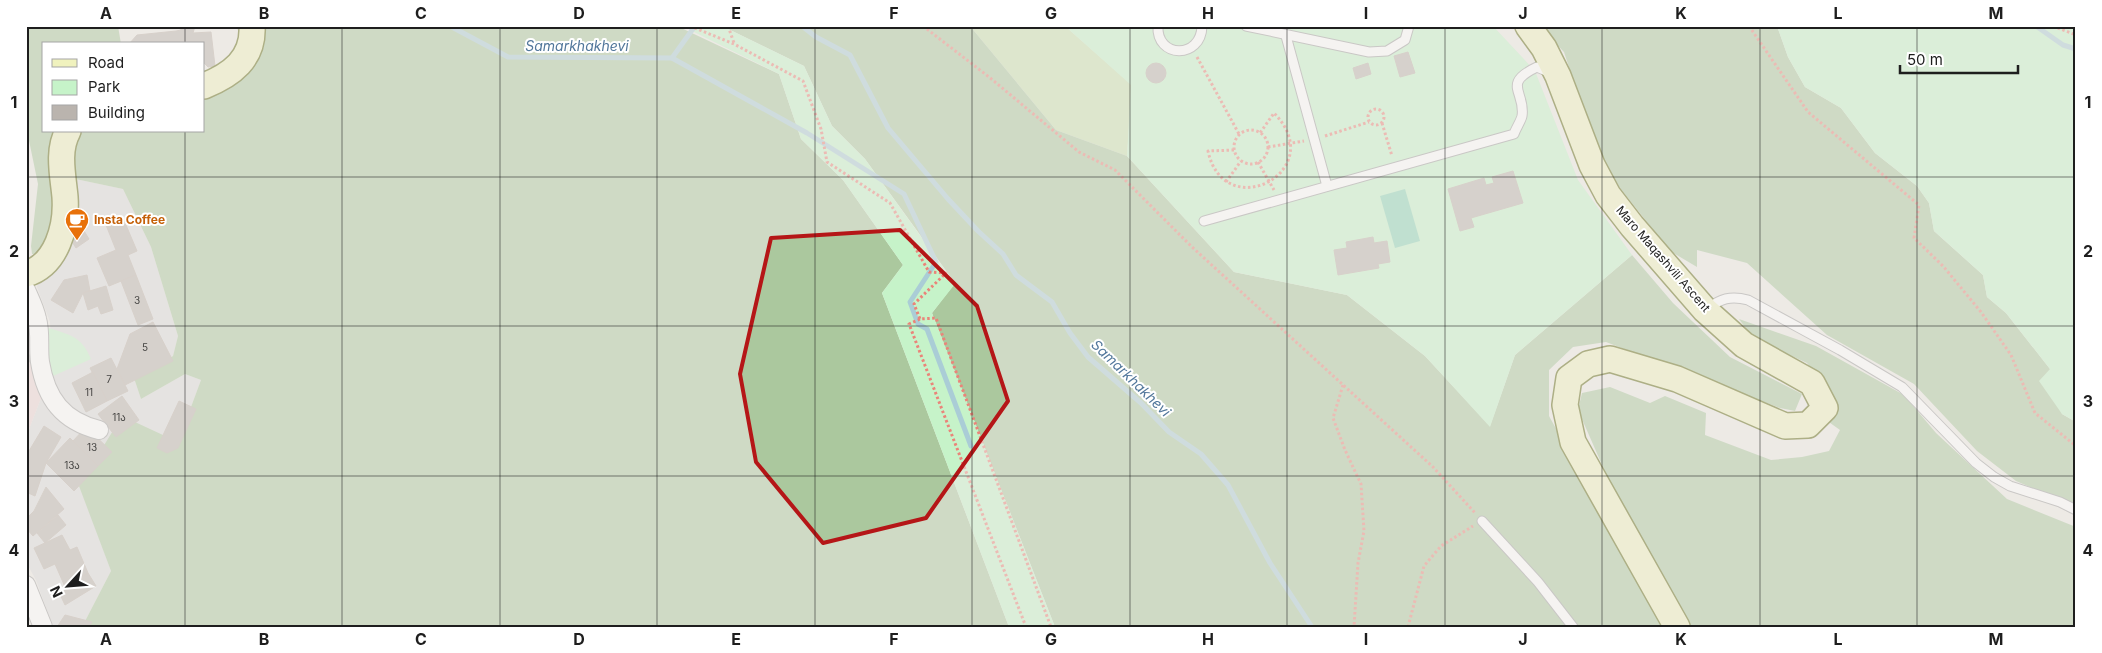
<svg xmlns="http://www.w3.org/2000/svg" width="2102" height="653" viewBox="0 0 2102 653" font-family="Inter,'Noto Sans Georgian',sans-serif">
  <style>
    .residential { fill: #dcdbdb }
    .commercial { fill: #edd6d6 }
    .grass { fill: #c9e2b0 }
    .forest { fill: #abc89e }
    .park { fill: #c6f3c9 }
    .pitch { fill: #8bd4b7 }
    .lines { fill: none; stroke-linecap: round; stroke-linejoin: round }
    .stream { stroke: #aacdd6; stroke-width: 5 }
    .building { fill: #bab4ae; stroke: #bdb2a9 }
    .service-casing { stroke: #9f9f9f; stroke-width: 11 }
    .minor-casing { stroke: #9f9f9f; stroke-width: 20 }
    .secondary-casing { stroke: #5f6811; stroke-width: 28 }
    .path { stroke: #ea8479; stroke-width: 3; stroke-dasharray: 2.5 2.5; stroke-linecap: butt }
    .service { stroke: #fff; stroke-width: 9 }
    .minor { stroke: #fff; stroke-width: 18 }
    .secondary { stroke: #f0f2be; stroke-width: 25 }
    .marked { fill: none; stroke: #b51617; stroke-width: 4; stroke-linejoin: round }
    .grid { fill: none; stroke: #1e1e1e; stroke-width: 1; stroke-opacity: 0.55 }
    .labels { text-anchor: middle; stroke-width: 4; stroke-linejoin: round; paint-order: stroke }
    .number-label { font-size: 10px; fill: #454442 }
    .food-label { font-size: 12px; font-weight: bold; fill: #c56008; stroke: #fff; text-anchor: start }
    .street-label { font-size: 12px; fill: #1e1e1e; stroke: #fff }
    .water-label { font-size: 14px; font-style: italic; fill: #52779b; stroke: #fff }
    .neatline { fill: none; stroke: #1e1e1e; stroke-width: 2 }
    .grid-label { font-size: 16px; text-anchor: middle; font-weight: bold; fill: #1e1e1e }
  </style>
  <rect width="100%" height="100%" fill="#edeae5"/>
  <polygon class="residential" points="66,177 123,189 151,247 178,336 173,356 134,378 141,399 185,374 201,380 178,442 80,486 111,571 82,627 53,627 36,580 26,562 26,437 43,393 67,409 52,384 50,322 37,287"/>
  <polygon class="commercial" points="26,311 43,393 26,437"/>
  <polygon class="grass" points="970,26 1065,26 1132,85 1127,156 1056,130"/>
  <g class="forest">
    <polygon points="26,26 118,26 121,44 44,44 44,131 204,131 204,70 213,70 234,61 241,34 235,26 677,26 779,74 801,139 843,180 903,265 882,293 1009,627 82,627 111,571 79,486 122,416 178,442 201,380 185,374 141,399 134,378 173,356 178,336 151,247 123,189 66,177 57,220 45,255 32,254 31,246 38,184 26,126"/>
    <polygon points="722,26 970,26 1056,130 1127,156 1234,272 1347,295 1425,356 1490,426 1515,355 1632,255 1673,303 1730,357 1802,394 1795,411 1780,408 1606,342 1573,347 1549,370 1549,416 1666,627 1055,627 932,313 955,283 865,159 832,126 804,66"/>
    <polygon points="1539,26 1777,26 1788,57 1805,87 1841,108 1875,153 1917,186 1929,203 1934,231 1983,275 1987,297 2006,313 2050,369 2062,414 2076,422 2076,507 2016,481 1977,451 1914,384 1827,335 1747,263 1697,250 1697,267 1670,251 1620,188 1597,152 1564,52"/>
    <polygon points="1739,319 1816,346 1904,395 1936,433 2007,499 2076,527 2076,627 1685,627 1624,515 1578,410 1582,393 1610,387 1650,403 1665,396 1706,413 1705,435 1771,460 1802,457 1829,451 1840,430 1826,420 1830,392 1807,363 1753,338"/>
  </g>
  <g class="park">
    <polygon points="695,26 722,26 804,66 832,126 865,159 955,284 932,313 1055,627 1009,627 882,293 903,265 843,180 801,139 779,74 692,31"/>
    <polygon points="1065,26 1493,26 1535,71 1578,180 1632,255 1515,355 1490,427 1425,356 1347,295 1234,272 1127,156 1131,85"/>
    <polygon points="1777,26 2076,26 2076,422 2062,414 2039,381 2050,369 2006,313 1987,297 1983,275 1934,231 1929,203 1917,186 1875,153 1841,108 1805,87 1788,57"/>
    <path d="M46,327C69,335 81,335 91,359L51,377Z"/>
  </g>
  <polygon class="pitch" points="1405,189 1420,241 1395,248 1380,196"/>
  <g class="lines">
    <g class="stream">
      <polyline points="450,26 508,57 672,58 695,26"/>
      <polyline points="802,26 816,37 850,55 888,128 948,199 978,231 1003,254 1016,275 1052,302 1070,333 1088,357 1141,403 1169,432 1201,454 1228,485 1270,563 1312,627"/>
      <polyline points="2036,26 2063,45 2076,49"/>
      <polyline points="672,58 807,133 904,194 936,262 910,302 918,324 927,329 971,446"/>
    </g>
  </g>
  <g class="building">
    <polygon points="195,26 193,33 211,32 215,66 208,67 204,63 204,44 129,44 137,35 176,31 181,30 180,26"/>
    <polygon points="1408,52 1415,73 1400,77 1394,56"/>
    <circle cx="1156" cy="73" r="10"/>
    <polygon points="1368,63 1371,74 1356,79 1353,68"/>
    <polygon points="1513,171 1523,203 1471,218 1474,227 1460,231 1448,189 1484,178 1486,185 1494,183 1492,177"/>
    <polygon points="123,218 137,251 128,255 136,275 109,286 97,258 116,250 106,225"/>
    <polygon points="81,226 89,239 76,248 71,240 72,235"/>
    <polygon points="1373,237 1374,243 1387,241 1390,262 1378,264 1379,268 1338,275 1334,250 1347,248 1346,242"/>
    <polygon points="87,275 90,291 83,293 73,313 51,300 64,280"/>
    <polygon points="136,275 153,319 138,325 121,281"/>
    <polygon points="106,286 113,310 101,314 98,306 88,310 83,293"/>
    <polygon points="153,322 173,361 125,385 117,369 130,334"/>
    <polygon points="26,348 32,361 26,363"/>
    <polygon points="111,358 128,391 107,401 90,368"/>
    <polygon points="93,372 107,401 86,412 72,383"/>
    <polygon points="122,396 139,420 116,437 98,414"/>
    <polygon points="179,401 196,409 178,448 167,453 157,448"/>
    <polygon points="44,426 61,437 46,463 35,496 26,492 26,456"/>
    <polygon points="86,427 112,452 98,466 73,441"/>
    <polygon points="70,438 98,466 74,491 46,463"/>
    <polygon points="46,487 64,509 33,536 26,528 26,519 34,511"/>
    <polygon points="58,515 66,525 45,543 37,533"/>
    <polygon points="62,535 70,550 77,547 88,573 66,589 55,564 44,569 34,548"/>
    <polygon points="88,573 96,586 65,605 59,592"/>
    <polygon points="65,615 92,622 89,627 57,627"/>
  </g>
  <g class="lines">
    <g class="service-casing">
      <g id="service">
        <path d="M1158,26C1156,58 1201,60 1202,26"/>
        <polyline points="1246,26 1369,52 1387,51 1405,40 1409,26"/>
        <polyline points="1286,36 1327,186"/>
        <path d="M1204,221L1514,134C1516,128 1521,121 1522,116C1526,92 1501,84 1537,67L1551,73"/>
        <path d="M1706,309C1721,299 1730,295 1748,300L1840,350L1902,387L1976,463L1994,477L2010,486L2060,502L2076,510"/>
        <polyline points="1482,521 1538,582 1573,627"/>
      </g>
    </g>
    <g class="minor-casing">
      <g id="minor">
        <path d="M26,290C30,299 35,309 37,319C41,332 38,348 40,362C46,399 63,421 99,430"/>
        <polyline points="26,585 43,627"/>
      </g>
    </g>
    <g class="secondary-casing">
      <g id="secondary">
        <polyline points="1528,26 1544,48 1558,76 1592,165 1608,195 1632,226 1705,310 1744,345 1812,383 1825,408 1808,425 1785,426 1677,379 1610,359 1588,364 1569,378 1565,405 1573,442 1677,627"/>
        <path d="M204,86C231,75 254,59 252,26"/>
        <path d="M26,274C57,265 67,226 65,197C63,175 57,151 68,131"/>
      </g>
    </g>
    <g class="path">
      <polyline points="690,26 734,44 803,81 821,129 827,162 890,203 929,272 946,273 914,304 920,319 936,318 1051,627"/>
      <polyline points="728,26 734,43"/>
      <polyline points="923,26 989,77 1079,152 1115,170 1192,247 1433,467 1476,514"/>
      <polyline points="1749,26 1808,112 1919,205 1914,238 1943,266 1981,312 2011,355 2035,413 2076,446"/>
      <polyline points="2053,26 2076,35"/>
      <polyline points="1197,57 1239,134"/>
      <circle cx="1376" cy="117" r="8"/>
      <polyline points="1382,123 1392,156"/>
      <circle cx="1251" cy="147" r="17"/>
      <polyline points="1325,136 1369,122"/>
      <polyline points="1268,147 1304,141"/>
      <path d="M1234,150L1208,151C1224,226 1331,171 1274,113L1260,133"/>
      <polyline points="1258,162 1274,190"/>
      <polyline points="1226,182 1241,161"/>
      <polyline points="920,319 909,324 1026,627"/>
      <polyline points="1343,385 1333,418 1345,450 1361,484 1364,531 1358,563 1354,627"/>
      <polyline points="1408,627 1424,566 1441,546 1473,526"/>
    </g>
    <use href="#service" class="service"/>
    <use href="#minor" class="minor"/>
    <use href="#secondary" class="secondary"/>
  </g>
  <path d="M0 0H2102V653H0ZM900,230L977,306L1008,401L926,518L823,543L756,462L740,374L771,238Z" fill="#edeae5" fill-opacity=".55" fill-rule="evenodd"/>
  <path class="marked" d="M900,230L977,306L1008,401L926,518L823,543L756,462L740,374L771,238Z"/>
  <path class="grid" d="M185,26V44M342,26V627M500,26V627M657,26V627M815,26V627M972,26V627M1130,26V627M1287,26V627M1445,26V627M1602,26V627M1760,26V627M1917,26V627M185,131V627M26,177H2076M26,326H2076M26,476H2076"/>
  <defs>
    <g id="cafe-pin" transform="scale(1.25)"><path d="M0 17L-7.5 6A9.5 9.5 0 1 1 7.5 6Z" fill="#e8710a" stroke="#fff"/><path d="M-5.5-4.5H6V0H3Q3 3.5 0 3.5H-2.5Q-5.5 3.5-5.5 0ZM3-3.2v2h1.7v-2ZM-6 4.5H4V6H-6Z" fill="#fff"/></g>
  </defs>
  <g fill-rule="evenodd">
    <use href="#cafe-pin" x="77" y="220"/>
  </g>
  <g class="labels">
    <g class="number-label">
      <text x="137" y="304">3</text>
      <text x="145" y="351">5</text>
      <text x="109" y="383">7</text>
      <text x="89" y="396">11</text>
      <text x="119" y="421">11ა</text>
      <text x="92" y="451">13</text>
      <text x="72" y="469">13ა</text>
    </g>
    <g class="food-label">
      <text x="94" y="224">Insta Coffee</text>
    </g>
    <g class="street-label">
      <text transform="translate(1663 259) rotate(49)" y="4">Maro Maqashvili Ascent</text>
    </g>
    <g class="water-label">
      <text x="577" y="51">Samarkhakhevi</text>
      <text transform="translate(1131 378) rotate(44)" y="5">Samarkhakhevi</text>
    </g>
  </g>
  <rect width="2102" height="653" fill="none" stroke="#ffffff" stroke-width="55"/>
  <rect x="42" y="42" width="162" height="90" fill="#ffffff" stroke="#a5a5a5"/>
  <rect x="52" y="59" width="25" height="8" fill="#f0f2be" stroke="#a5a5a5"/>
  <text x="88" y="68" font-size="15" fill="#1e1e1e">Road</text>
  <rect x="52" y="80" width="25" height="15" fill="#c6f3c9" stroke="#a5a5a5"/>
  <text x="88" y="92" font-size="15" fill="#1e1e1e">Park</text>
  <rect x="52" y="105" width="25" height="15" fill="#bab4ae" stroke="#a5a5a5"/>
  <text x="88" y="118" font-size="15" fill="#1e1e1e">Building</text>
  <g transform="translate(68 586) rotate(244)" stroke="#ffffff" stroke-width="4" paint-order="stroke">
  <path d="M0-4L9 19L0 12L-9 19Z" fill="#1e1e1e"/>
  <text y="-8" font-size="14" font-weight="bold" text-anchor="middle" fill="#1e1e1e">N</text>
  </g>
  <path d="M1900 65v8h118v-8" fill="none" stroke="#1e1e1e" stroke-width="2.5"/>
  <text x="1907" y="65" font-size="15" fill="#1e1e1e" stroke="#ffffff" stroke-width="4" paint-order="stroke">50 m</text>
  <rect x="28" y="28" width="2046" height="598" class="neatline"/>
  <g class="grid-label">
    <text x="106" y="19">A</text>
    <text x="264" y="19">B</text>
    <text x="421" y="19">C</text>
    <text x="579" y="19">D</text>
    <text x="736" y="19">E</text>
    <text x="894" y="19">F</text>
    <text x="1051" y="19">G</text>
    <text x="1208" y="19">H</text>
    <text x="1366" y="19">I</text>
    <text x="1523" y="19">J</text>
    <text x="1681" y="19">K</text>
    <text x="1838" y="19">L</text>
    <text x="1996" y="19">M</text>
    <text x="14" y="108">1</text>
    <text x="2088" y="108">1</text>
    <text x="14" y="257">2</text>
    <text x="2088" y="257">2</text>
    <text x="14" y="407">3</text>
    <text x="2088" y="407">3</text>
    <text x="14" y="556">4</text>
    <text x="2088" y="556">4</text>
    <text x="106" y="645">A</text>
    <text x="264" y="645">B</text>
    <text x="421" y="645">C</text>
    <text x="579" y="645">D</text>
    <text x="736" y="645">E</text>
    <text x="894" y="645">F</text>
    <text x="1051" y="645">G</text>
    <text x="1208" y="645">H</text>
    <text x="1366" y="645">I</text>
    <text x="1523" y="645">J</text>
    <text x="1681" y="645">K</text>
    <text x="1838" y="645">L</text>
    <text x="1996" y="645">M</text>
  </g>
</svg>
